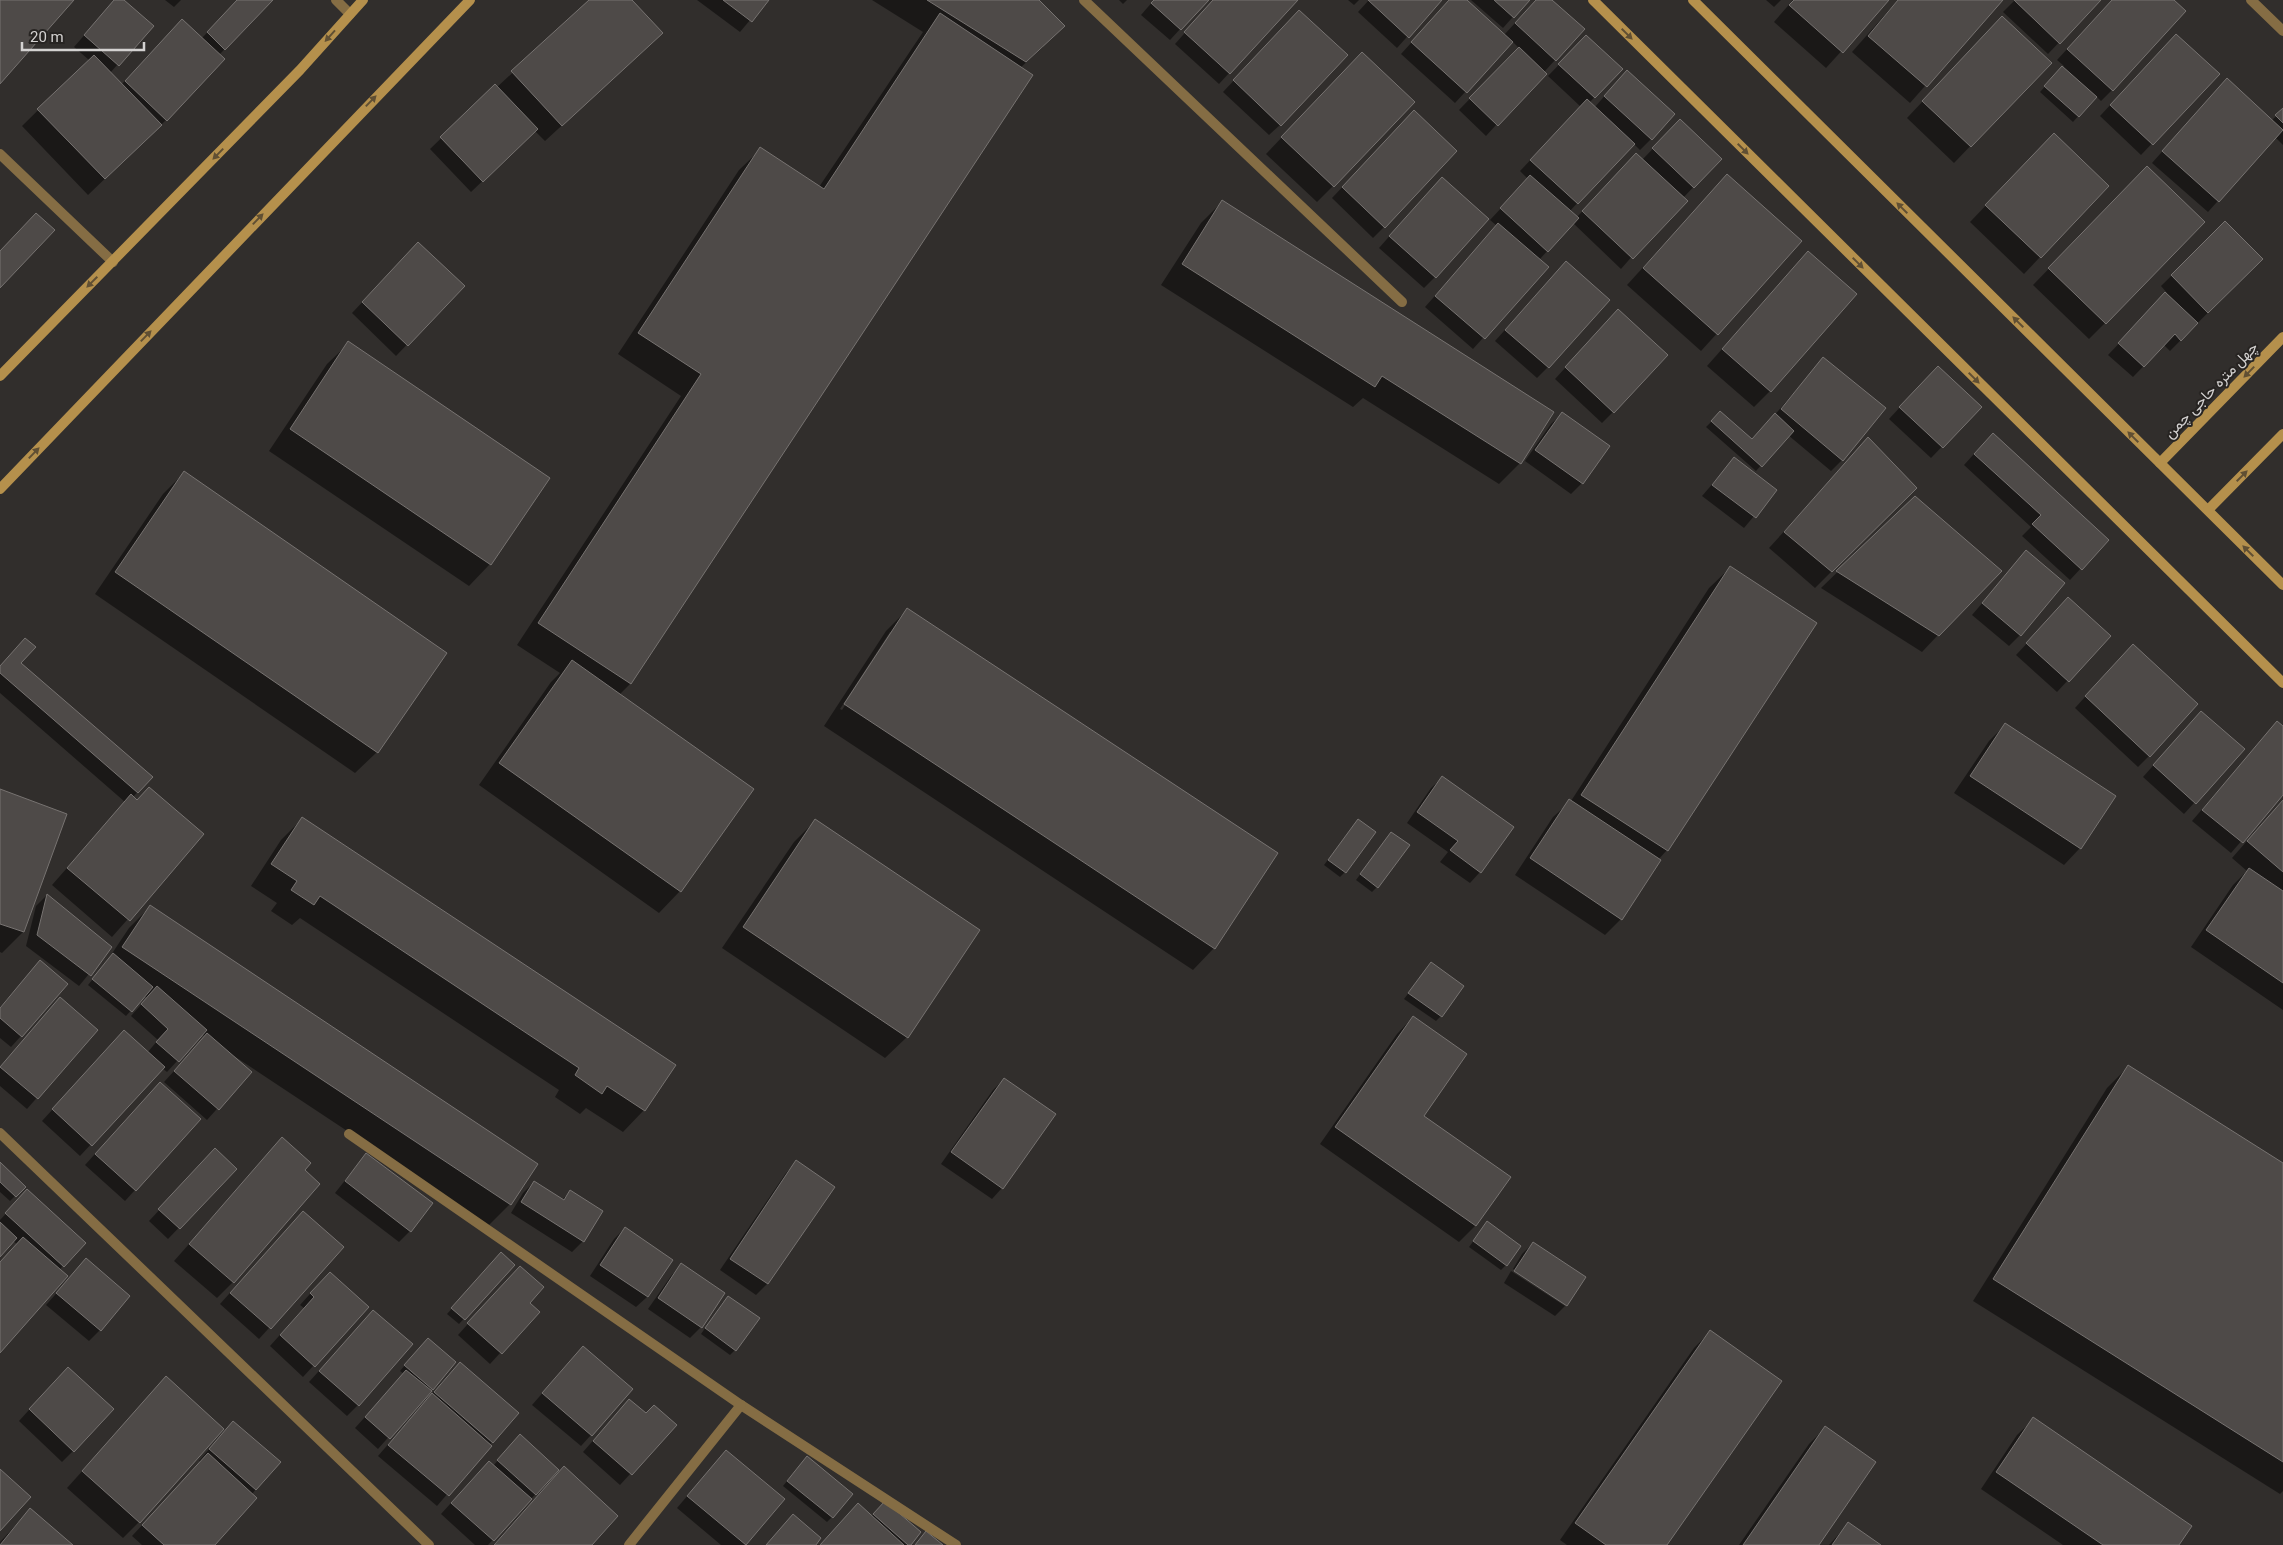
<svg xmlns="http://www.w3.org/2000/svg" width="2283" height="1545" viewBox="0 0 2283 1545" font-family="Roboto,Vazirmatn,sans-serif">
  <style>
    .shadow { fill: #0007; fill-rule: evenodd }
    .building { fill: #4e4a48; stroke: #777371 }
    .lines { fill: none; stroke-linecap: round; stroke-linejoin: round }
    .street { stroke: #856d44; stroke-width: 10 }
    .secondary { stroke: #b5904c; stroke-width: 10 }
    .oneway { fill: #604f33 }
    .labels { text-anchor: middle; stroke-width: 4; stroke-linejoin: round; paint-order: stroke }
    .street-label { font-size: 15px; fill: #d4d2d1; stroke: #272422 }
  </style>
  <rect width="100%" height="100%" fill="#312e2c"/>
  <g class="shadow">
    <polygon points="115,0 122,0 152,26 110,73 121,85 171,32 201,39 239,0 272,0 219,55 166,120 88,195 22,126 89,60 74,47"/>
    <polygon points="165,0 181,0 174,7"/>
    <polygon points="591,0 631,0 645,49 545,141 535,131 471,192 430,149 495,86 496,88"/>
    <polygon points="697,0 767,0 740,32"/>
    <polygon points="872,0 1038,0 1043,47 1020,68 1031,75 630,684 619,695 680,891 659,913 479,785 551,682 560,673 517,645 681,396 618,354 739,170 761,149 819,187 923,32"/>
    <polygon points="1119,0 1127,0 1123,4"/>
    <polygon points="1154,0 1207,0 1170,40 1141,15"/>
    <polygon points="1214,0 1296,0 1219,84 1175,44"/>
    <polygon points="1348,0 1359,0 1354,5"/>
    <polygon points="1369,0 1440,0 1397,48 1358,12"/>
    <polygon points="1450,0 1465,0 1504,35 1536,0 1550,0 1555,60 1486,136 1459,110 1519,48 1512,41 1455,103 1401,54"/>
    <polygon points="1471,0 1528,0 1503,28"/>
    <polygon points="1766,0 1781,0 1774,7"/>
    <polygon points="1793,0 1888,0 1826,68 1774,22"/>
    <polygon points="1898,0 2001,0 1910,103 1852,52"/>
    <polygon points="2015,0 2099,0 2048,54 2003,12"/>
    <polygon points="2112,0 2172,0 2112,90 2101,101 2096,96 2073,122 2040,92 2064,66 2057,60"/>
    <polygon points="1289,22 1280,125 1269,135 1223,92"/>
    <polygon points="1986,34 2050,63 1954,163 1907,118"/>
    <polygon points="2165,46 2218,74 2141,155 2100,116"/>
    <polygon points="1576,47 1621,69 1589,103 1594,108 1616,83 1651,139 1640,150 1633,143 1569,212 1576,218 1626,166 1642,160 1669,132 1720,159 1683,198 1621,269 1573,223 1539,260 1547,267 1473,349 1425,307 1497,226 1490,220 1528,179 1520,171 1581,107 1548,76"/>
    <polygon points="1346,70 1333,186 1317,202 1266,154"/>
    <polygon points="2216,91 2272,120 2283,110 2283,145 2275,137 2208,212 2152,163"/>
    <polygon points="1403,123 1384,227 1373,238 1332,198"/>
    <polygon points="2038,151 2107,186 2024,274 1970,222"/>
    <polygon points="1727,175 1800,242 1701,351 1627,285"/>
    <polygon points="2131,184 2105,323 2089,339 2033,285"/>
    <polygon points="1431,189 1435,277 1424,288 1379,248"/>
    <polygon points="1222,202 1520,463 1499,484 1363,398 1353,407 1161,285 1201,223"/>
    <polygon points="2225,223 2261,259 2170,351 2164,345 2133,377 2108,355 2167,293 2161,286"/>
    <polygon points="1808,252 1770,391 1754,407 1707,366"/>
    <polygon points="407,255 463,286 396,356 352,313"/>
    <polygon points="1555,274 1548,367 1537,378 1495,341"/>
    <polygon points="1608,321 1613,412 1602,423 1555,379"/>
    <polygon points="349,343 548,478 490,564 469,586 269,451 327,364"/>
    <polygon points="1823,359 1842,460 1831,471 1788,435 1756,471 1706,427 1720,413 1752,441"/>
    <polygon points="1927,378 1980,407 1931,458 1889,419"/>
    <polygon points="1562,414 1582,483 1571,494 1525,461 1551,424"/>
    <polygon points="1868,439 1915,488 1815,588 1769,548"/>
    <polygon points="1982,445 2107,540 2070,580 2022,536 2031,527 1964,465"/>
    <polygon points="1734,459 1775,491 1744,528 1702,496"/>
    <polygon points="184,473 445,653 377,752 355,773 95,594 163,494"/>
    <polygon points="1915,497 1938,635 1922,652 1821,588"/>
    <polygon points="2026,552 2020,635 2009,646 1972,615"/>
    <polygon points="1731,567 1667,850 1658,860 1621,919 1605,935 1515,875 1553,817 1571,801 1709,588"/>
    <path d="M907,610L1276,854L1214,948L1193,970L824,726L886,631ZM890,632H893L842,710L840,709Z"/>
    <polygon points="2058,610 2109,636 2057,692 2016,655"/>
    <polygon points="2122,656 2149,756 2138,767 2075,708"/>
    <polygon points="19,663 151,777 133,797 137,801 202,835 112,937 52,885 125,802 0,693 0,667"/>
    <polygon points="2277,722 2283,728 2283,793 2231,853 2192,821"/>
    <polygon points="2191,723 2243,749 2184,814 2143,777"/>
    <polygon points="2005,725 2114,797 2080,848 2064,865 1954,793 1989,741"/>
    <polygon points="1442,778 1480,872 1470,883 1440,862 1448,852 1407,823 1431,788"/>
    <polygon points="0,790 66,815 23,932 2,953 0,952"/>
    <polygon points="2283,800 2283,1010 2191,947 2233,885 2247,871 2232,858"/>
    <polygon points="302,819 644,1110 623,1132 586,1108 580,1114 555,1097 559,1090 300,918 292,925 271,911 277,903 251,886 281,840"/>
    <polygon points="1358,820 1345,872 1340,877 1324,865"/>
    <polygon points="815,821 907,1037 885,1058 722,948 794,842"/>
    <polygon points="1391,833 1377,887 1372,892 1356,880"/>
    <polygon points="47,895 111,947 79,986 26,946 36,906"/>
    <polygon points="150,907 510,1204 489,1225 234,1056 233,1057 250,1072 207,1120 164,1082 205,1037 202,1034 167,1072 162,1068 80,1156 42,1121 113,1043 147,1053 158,1040 131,1016 147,998 144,996 126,1016 88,985 105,964 129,928"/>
    <polygon points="1431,964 1441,1016 1436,1021 1404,999"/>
    <polygon points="30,973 21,1036 11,1047 0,1038 0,1007"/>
    <polygon points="60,999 96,1030 27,1109 0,1086 0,1067"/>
    <polygon points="1413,1017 1422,1117 1509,1178 1475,1226 1459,1242 1320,1144 1397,1034"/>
    <polygon points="2128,1067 2283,1165 2283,1491 2280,1494 1973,1301 2107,1088"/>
    <polygon points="1004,1079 1002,1188 992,1199 941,1164 993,1090"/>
    <polygon points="149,1094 135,1190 125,1201 85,1165"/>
    <polygon points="282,1139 233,1282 217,1298 174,1261"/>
    <polygon points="366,1154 410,1231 399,1242 335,1193"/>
    <polygon points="205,1161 235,1169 168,1239 149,1221"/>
    <polygon points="796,1162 833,1187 767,1284 756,1295 720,1270 786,1173"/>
    <polygon points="0,1164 24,1187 10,1201 0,1192"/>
    <polygon points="534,1182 562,1200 570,1192 583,1241 572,1252 511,1213 523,1193"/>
    <polygon points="17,1202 85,1243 59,1270 0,1351 0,1263 17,1244 13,1241 0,1255 0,1220"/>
    <polygon points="1487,1223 1506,1265 1501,1270 1469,1247"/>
    <polygon points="292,1224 342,1248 259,1339 220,1304"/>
    <polygon points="625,1228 671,1260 647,1297 636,1307 590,1276 614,1239"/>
    <polygon points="1533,1243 1585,1277 1566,1306 1566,1304 1513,1269 1522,1254"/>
    <polygon points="496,1259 513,1265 459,1324 447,1314"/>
    <polygon points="86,1260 100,1330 89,1341 46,1305"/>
    <polygon points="681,1265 701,1327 690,1338 648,1309 671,1276"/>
    <polygon points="1511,1271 1565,1306 1555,1316 1504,1283"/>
    <polygon points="509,1278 538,1312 490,1364 458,1335"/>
    <polygon points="319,1284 367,1307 303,1377 270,1346 304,1308 300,1305"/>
    <polygon points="723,1302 735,1350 730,1355 701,1334"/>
    <polygon points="373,1311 358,1405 347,1416 309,1382"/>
    <polygon points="1710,1332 1666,1545 1567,1545 1560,1540 1694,1348"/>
    <polygon points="423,1344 455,1362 378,1449 355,1428 404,1374 400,1371"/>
    <polygon points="573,1358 591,1435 581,1446 532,1405"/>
    <polygon points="449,1374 492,1442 437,1506 378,1456"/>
    <polygon points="166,1378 139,1522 123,1538 67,1488"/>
    <polygon points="57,1379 73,1451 62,1462 19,1421"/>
    <polygon points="619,1411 675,1425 620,1485 583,1452"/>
    <polygon points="2034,1419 2178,1545 2063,1545 1981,1489 2017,1435"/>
    <polygon points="1825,1428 1817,1545 1739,1545 1809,1444"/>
    <polygon points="222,1434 256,1489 213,1545 142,1545 132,1536 201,1462 199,1461"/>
    <polygon points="515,1441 558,1470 488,1545 475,1545 441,1514 478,1473 493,1466"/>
    <polygon points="716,1462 783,1499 744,1545 721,1545 677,1508"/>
    <polygon points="802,1463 832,1517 827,1522 783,1486"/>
    <polygon points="564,1468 590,1545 493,1545 548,1484"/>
    <polygon points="885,1502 909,1545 820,1545 871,1517"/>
    <polygon points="30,1510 71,1545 0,1545 0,1542"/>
    <polygon points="1848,1524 1879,1545 1829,1545"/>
  </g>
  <g class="building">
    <polygon points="0,0 74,0 0,84"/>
    <polygon points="114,0 124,0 154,26 119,66 84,35"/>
    <polygon points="237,0 273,0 225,50 207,32"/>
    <polygon points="589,0 632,0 663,33 562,126 511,71"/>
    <polygon points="723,0 769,0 752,22"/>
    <polygon points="927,0 1039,0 1065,26 1026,62"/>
    <polygon points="1154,0 1209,0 1181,30 1151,3"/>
    <polygon points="1213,0 1298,0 1230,74 1184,32"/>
    <polygon points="1368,0 1442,0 1409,38"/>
    <polygon points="1449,0 1467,0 1513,42 1467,93 1411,42"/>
    <polygon points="1494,0 1530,0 1514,18"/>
    <polygon points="1536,0 1552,0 1585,29 1556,61 1515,23"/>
    <polygon points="1794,0 1889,0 1843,53 1789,5"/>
    <polygon points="1898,0 2003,0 1927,87 1868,36"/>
    <polygon points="2014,0 2101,0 2060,44"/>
    <polygon points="2112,0 2174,0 2186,11 2113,91 2067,49"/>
    <polygon points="1299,10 1348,55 1281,126 1233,80"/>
    <polygon points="940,13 1033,75 631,684 538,623 701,374 638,333 760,147 824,189"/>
    <polygon points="2002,16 2052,63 1971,147 1922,101"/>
    <polygon points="182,19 225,59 167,121 125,81"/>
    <polygon points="2176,34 2220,74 2153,145 2110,105"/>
    <polygon points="1586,35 1623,69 1595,98 1558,64"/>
    <polygon points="1519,47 1547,74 1498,126 1469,98"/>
    <polygon points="1362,52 1415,102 1334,187 1281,137"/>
    <polygon points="94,55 162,125 105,179 37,109"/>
    <polygon points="2062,66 2097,97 2079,117 2044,86"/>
    <polygon points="1627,70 1675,114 1652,140 1604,96"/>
    <polygon points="2227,78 2283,130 2219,202 2162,151"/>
    <polygon points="495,84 538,129 483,182 440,137"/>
    <polygon points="1587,99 1635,144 1578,204 1530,160"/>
    <polygon points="2283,108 2283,123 2275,115"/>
    <polygon points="1414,110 1457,151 1385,228 1342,187"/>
    <polygon points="1680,119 1722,159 1694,188 1652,148"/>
    <polygon points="2054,133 2109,186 2041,258 1985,205"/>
    <polygon points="1636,153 1688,201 1633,259 1582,211"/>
    <polygon points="2147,166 2205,222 2106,324 2048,268"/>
    <polygon points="1727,174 1802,241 1718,335 1643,268"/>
    <polygon points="1530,175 1579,218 1548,252 1500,208"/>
    <polygon points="1442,177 1489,219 1436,278 1389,236"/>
    <polygon points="1222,200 1554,412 1521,464 1382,376 1375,387 1182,264"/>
    <polygon points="36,213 55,230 0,288 0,251"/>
    <polygon points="2225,221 2263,259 2208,313 2171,275"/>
    <polygon points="1498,223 1549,267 1485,339 1435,296"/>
    <polygon points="418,242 465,286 408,346 362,302"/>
    <polygon points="1808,251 1857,294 1771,392 1722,349"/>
    <polygon points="1566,261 1610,300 1549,368 1505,330"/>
    <polygon points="2165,292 2198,323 2181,341 2175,334 2144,367 2118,343"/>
    <polygon points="1618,309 1668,355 1614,413 1565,367"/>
    <polygon points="348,341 550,478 491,565 290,429"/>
    <polygon points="1823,357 1886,408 1843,461 1781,409"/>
    <polygon points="1938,366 1982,407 1943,448 1899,407"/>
    <polygon points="1720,411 1752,439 1775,413 1794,431 1762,467 1711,421"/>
    <polygon points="1562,412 1610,446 1583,484 1535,450"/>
    <polygon points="1993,433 2109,540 2082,570 2032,524 2041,515 1974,454"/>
    <polygon points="1868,437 1917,488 1832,572 1784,532"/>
    <polygon points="1734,457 1777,490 1756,518 1712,485"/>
    <polygon points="184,471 447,653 378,753 115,572"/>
    <polygon points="1915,496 2002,571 1939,636 1836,571"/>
    <polygon points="2026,550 2065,583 2021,636 1982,603"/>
    <polygon points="1730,566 1817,623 1668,851 1581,795"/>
    <polygon points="2068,597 2111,636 2069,682 2026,643"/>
    <polygon points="907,608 1278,853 1215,949 844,704"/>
    <polygon points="25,638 36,647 21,663 153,777 138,793 0,673 0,666"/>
    <polygon points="2133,644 2198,704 2150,757 2085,696"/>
    <polygon points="572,660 754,789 681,892 499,763"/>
    <polygon points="2201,711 2245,749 2196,804 2153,765"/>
    <polygon points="2277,721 2283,726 2283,795 2243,843 2202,810"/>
    <polygon points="2005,723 2116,796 2081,849 1970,776"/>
    <polygon points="1442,776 1514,827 1481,873 1450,850 1458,841 1417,812"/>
    <polygon points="149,787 204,834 130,921 67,868 131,794 137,800"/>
    <polygon points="0,789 67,814 24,932 0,924"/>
    <polygon points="1569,799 1661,860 1622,920 1530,858"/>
    <polygon points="2283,800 2283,872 2247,841"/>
    <polygon points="302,817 676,1065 645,1111 607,1086 602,1094 575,1075 579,1068 320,896 314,905 291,890 297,881 271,864"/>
    <polygon points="815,819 980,930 908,1038 743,927"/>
    <polygon points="1358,819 1376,832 1346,873 1328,860"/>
    <polygon points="1391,832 1410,845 1378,888 1360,874"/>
    <polygon points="2249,868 2283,891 2283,983 2206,930"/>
    <polygon points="47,894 112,947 91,976 37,935"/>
    <polygon points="150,905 538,1164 511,1205 122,947"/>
    <polygon points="113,953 153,987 132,1012 92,979"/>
    <polygon points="40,960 68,984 22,1037 0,1018 0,1008"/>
    <polygon points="1431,962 1464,986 1442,1017 1408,993"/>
    <polygon points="157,986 207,1030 179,1062 156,1042 168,1029 141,1004"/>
    <polygon points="60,997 98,1030 38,1099 0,1067"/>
    <polygon points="1413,1016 1467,1054 1424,1116 1511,1177 1476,1226 1335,1127"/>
    <polygon points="124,1030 165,1067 92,1146 52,1109"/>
    <polygon points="207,1033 252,1072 219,1110 174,1071"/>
    <polygon points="2128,1065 2283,1163 2283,1462 1993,1279"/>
    <polygon points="1004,1078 1056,1114 1003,1189 951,1152"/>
    <polygon points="160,1082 201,1119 136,1191 95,1154"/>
    <polygon points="282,1137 311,1163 305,1170 320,1184 234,1283 189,1244"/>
    <polygon points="215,1148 237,1169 180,1229 158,1209"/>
    <polygon points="366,1153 433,1203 411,1232 345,1181"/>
    <polygon points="796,1160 835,1187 768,1284 730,1259"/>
    <polygon points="0,1162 26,1187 16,1197 0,1182"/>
    <polygon points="534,1181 564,1200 570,1190 603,1211 584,1242 521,1202"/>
    <polygon points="27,1189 86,1243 64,1267 5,1213"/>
    <polygon points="303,1211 344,1247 271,1329 230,1293"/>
    <polygon points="1487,1221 1521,1246 1507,1266 1473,1241"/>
    <polygon points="0,1222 17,1238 0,1257"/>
    <polygon points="625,1227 673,1260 648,1297 600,1265"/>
    <polygon points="23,1237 68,1276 0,1353 0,1262"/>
    <polygon points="1533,1242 1586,1277 1567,1306 1514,1271"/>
    <polygon points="501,1252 515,1265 465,1320 451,1308"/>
    <polygon points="86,1258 130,1296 101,1331 56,1293"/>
    <polygon points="681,1263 725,1293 702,1328 658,1298"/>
    <polygon points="520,1266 544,1287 530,1303 540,1312 502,1354 467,1323"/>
    <polygon points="330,1272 369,1307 315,1367 280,1335 314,1297 310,1293"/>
    <polygon points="728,1296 760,1318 736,1351 705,1328"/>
    <polygon points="373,1310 413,1344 359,1406 319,1371"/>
    <polygon points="1710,1330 1782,1381 1667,1545 1606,1545 1575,1523"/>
    <polygon points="428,1338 456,1362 433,1390 404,1365"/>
    <polygon points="583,1346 633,1389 592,1436 542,1393"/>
    <polygon points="460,1362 519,1413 493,1443 434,1392"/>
    <polygon points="68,1367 114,1409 74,1452 29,1409"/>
    <polygon points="406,1370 432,1391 390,1439 365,1417"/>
    <polygon points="166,1376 224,1429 140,1523 82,1471"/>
    <polygon points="432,1393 492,1446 449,1496 388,1445"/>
    <polygon points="629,1399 646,1413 654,1405 677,1425 632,1475 593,1441"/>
    <polygon points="2033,1417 2192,1526 2179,1545 2103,1545 1996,1472"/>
    <polygon points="233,1421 281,1462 256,1490 209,1449"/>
    <polygon points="1825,1426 1876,1462 1819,1545 1743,1545"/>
    <polygon points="520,1434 559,1470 536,1495 497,1460"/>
    <polygon points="726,1450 785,1499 746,1545 687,1496"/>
    <polygon points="208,1453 257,1498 215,1545 164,1545 142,1525"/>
    <polygon points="807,1456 853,1494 833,1518 787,1481"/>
    <polygon points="489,1461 532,1499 494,1541 451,1503"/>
    <polygon points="564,1466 618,1516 592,1545 494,1545"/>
    <polygon points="0,1469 31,1497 0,1531"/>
    <polygon points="885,1501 921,1532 911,1545 908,1545 873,1514"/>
    <polygon points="858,1503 904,1545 820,1545"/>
    <polygon points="30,1508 73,1545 0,1545"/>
    <polygon points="793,1514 821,1538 816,1545 766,1545"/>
    <polygon points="1848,1522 1881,1545 1832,1545"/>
    <polygon points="926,1531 943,1545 915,1545"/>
  </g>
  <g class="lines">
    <g class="street">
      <polyline points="336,0 350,14"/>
      <polyline points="1084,0 1402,302"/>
      <polyline points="2251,0 2283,31"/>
      <polyline points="0,154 113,262"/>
      <polyline points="0,1133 429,1545"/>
      <polyline points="349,1134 741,1405 956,1545"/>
      <polyline points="629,1545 741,1405"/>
    </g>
    <g class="secondary">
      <polyline points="1593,0 2283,683"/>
      <polyline points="1693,0 2283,585"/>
      <polyline points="0,376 300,70 363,0"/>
      <polyline points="2160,463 2283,337"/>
      <polyline points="0,489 470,0"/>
      <polyline points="2208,510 2283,434"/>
    </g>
  </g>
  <defs><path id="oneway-solid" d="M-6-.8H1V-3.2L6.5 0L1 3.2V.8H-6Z" transform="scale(1.25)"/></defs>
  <g class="oneway">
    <use href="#oneway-solid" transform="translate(1627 34) rotate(45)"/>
    <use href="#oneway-solid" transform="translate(330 36) rotate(132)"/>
    <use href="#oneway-solid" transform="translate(371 101) rotate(-46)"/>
    <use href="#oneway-solid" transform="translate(1743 149) rotate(45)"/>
    <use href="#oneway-solid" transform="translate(218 154) rotate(134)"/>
    <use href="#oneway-solid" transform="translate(1902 208) rotate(-135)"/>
    <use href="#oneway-solid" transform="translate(258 219) rotate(-46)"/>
    <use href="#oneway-solid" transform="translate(1858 263) rotate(45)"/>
    <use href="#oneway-solid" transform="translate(92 282) rotate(135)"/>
    <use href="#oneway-solid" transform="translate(2018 322) rotate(-135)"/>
    <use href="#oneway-solid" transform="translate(146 336) rotate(-46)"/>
    <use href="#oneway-solid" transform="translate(2249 372) rotate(134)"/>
    <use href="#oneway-solid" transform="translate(1974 378) rotate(45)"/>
    <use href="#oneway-solid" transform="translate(2133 437) rotate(-135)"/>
    <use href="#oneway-solid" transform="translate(34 453) rotate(-46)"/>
    <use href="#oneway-solid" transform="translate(2242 476) rotate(-45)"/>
    <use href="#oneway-solid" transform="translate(2248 551) rotate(-135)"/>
  </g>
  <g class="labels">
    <g class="street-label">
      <text transform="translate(2211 390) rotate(-46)" y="5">چهل متره حاجی چمن</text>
    </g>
  </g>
  <path d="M22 42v8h122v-8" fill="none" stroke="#d4d2d1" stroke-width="2.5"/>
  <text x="30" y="42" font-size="15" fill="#d4d2d1" stroke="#272422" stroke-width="4" paint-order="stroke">20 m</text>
</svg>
